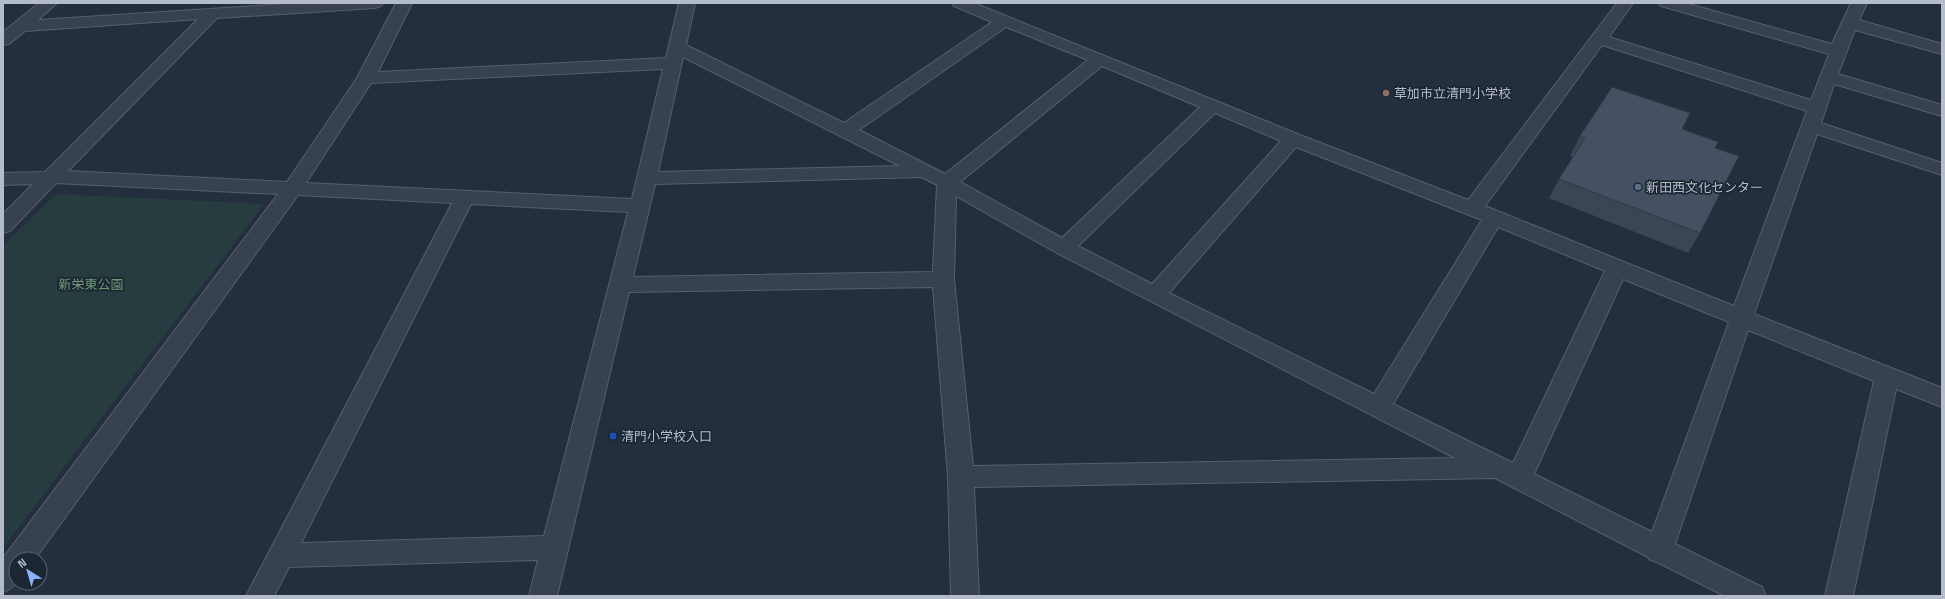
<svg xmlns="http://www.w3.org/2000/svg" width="1945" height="599" viewBox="0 0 1945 599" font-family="'Space Grotesk','Noto Sans JP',sans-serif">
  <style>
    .green { fill: #263c3f }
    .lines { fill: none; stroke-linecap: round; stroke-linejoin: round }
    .minor-casing { stroke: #565f6c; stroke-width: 2 }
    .minor { fill: #38414e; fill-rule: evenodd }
    .wall { fill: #3b4654 }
    .building { fill: #455162; stroke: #303945 }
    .education-dot { fill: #8d6e63; stroke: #1d2633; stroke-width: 1.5 }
    .service-dot { fill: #5c6f8a; stroke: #1d2633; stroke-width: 1.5 }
    .transit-dot { fill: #1a4fb4; stroke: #1d2633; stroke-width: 1.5 }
    .labels { text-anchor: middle; stroke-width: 3.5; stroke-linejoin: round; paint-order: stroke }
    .poi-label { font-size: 13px; fill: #b4bcc9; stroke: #1d2633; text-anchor: start }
    .park-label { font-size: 13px; fill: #6b9a76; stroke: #1d2633 }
  </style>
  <rect width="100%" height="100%" fill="#242f3e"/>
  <polygon class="green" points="56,194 264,204 3,548 3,246"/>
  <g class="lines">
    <g class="minor-casing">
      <path id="minor" d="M39,3H57L38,20L301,3H383L381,6L375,8L217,18L68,171L287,182L357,78L396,3H412L378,72L666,58L679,3H695L686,45L844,123L992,22L954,6L952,3H974L1300,135L1468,200L1617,3H1633L1609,37L1811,100L1829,54L1661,6L1659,3H1685L1832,44L1851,3H1867L1859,20L1942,44V54L1855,30L1838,74L1942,105V116L1834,84L1821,123L1942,163V175L1817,134L1754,314L1942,388V407L1896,389L1853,596H1825L1874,381L1748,330L1675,544L1762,587L1766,596H1725L1659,563L1649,559L1648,557L1495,478L974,487L979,596H951L948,477L933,287L629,292L557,596H529L538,560L289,567L274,596H246L452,203L298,195L35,559H16C16,577 21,586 3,592V558L278,194L56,183L10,231L3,233V214L33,184L3,185V173L45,172L198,19L25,31L9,44L3,45V32ZM1006,27L1088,60L945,174L859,130ZM1602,45L1807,111L1734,306L1485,206ZM683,57L900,166L658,172ZM1102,66L1200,107L1062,238L960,182ZM663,69L632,199L306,183L371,83ZM1215,113L1281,141L1152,284L1078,246ZM1296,147L1482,220L1374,394L1169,293ZM922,177L937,185L933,272L633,277L655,184ZM956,196L1057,253L1455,458L973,466L954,279ZM471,204L628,212L544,536L301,543ZM1498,227L1605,271L1513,463L1393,404ZM1623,279L1729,322L1652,532L1534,474Z"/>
    </g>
    <use href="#minor" class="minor"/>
  </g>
  <polygon class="wall" points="1682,129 1715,148 1700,233 1688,253 1549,198 1559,179 1573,157 1570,156 1580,136"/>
  <polygon class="building" points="1612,87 1690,113 1682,129 1718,142 1715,148 1739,156 1700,233 1559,179 1585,138 1580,136"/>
  <circle class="education-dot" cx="1386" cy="93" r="4"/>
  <circle class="service-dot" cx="1638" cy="187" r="4"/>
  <rect class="transit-dot" x="609" y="432" width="8" height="8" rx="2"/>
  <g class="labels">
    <g class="poi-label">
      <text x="1394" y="98">草加市立清門小学校</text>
      <text x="1646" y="192">新田西文化センター</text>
      <text x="621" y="441">清門小学校入口</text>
    </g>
    <g class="park-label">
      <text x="91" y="289">新栄東公園</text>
    </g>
  </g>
  <rect width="1945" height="599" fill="none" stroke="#b4bcc9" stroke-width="8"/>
  <g transform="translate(28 571) rotate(323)"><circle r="19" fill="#1d2633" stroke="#59626f"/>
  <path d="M0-3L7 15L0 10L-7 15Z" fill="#8ab4f8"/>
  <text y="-6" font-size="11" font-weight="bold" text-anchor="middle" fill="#b4bcc9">N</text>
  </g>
</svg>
